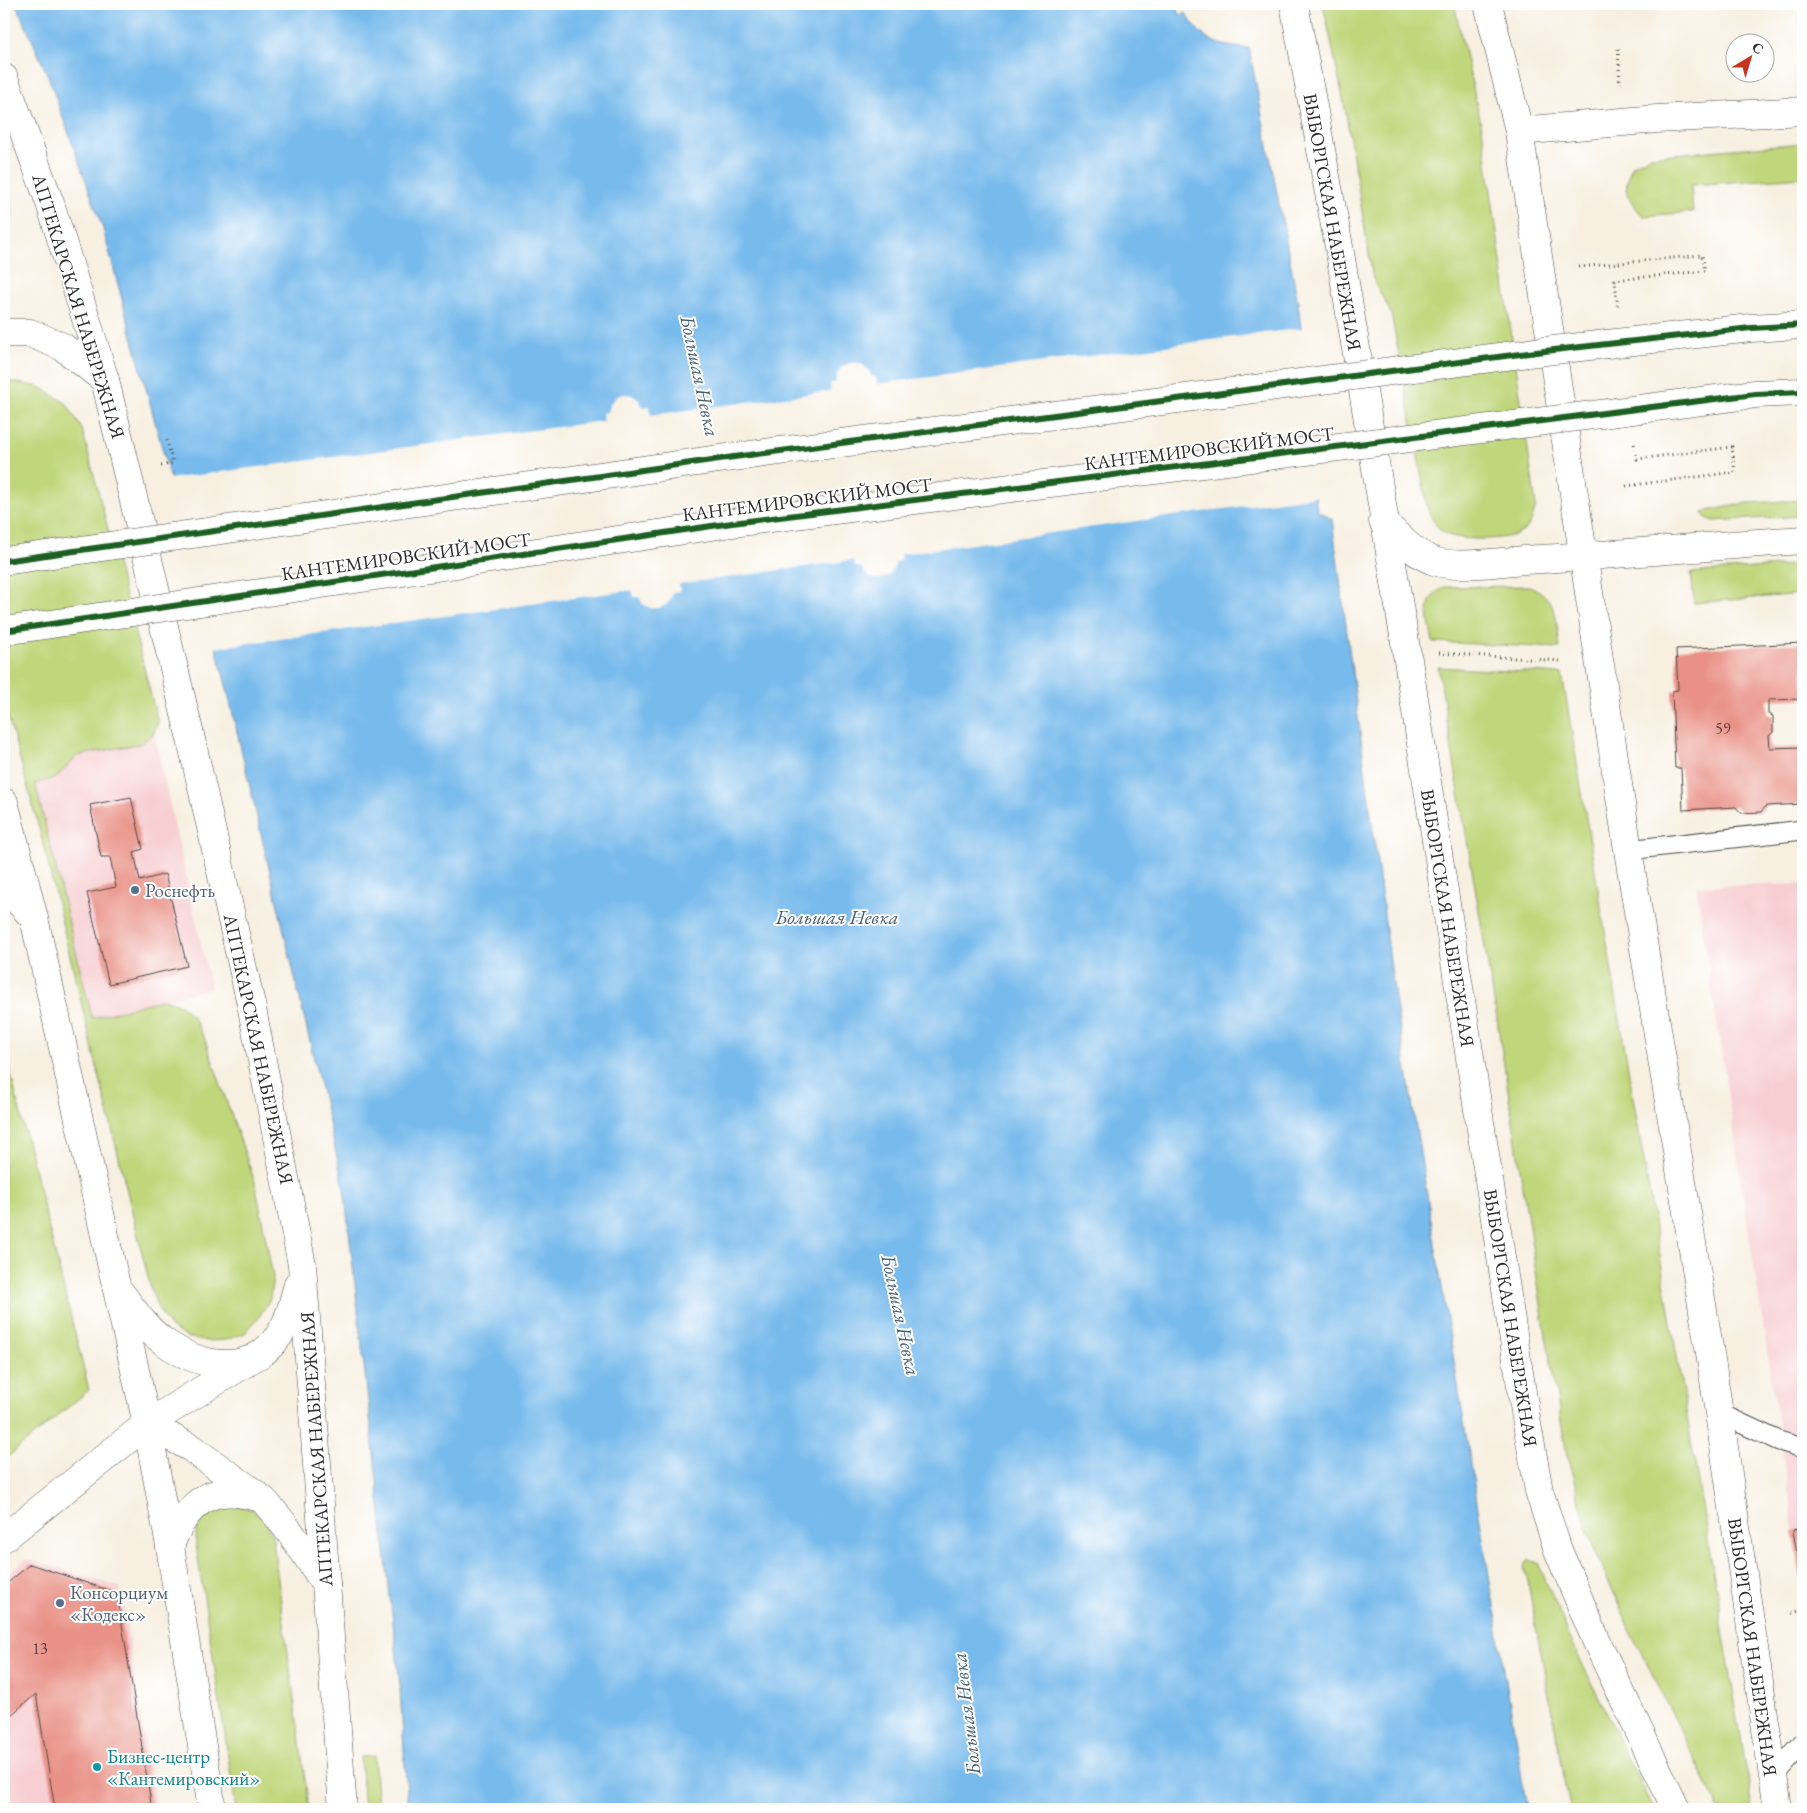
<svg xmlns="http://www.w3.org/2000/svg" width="1807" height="1813" viewBox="0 0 1807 1813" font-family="'EB Garamond',serif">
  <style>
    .built { fill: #f7cfd2 }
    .green { fill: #c0d67a; stroke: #768052 }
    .water { fill: #77baec; stroke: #51728c }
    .pier { fill: #f7f0e1 }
    .building { fill: #e99186 }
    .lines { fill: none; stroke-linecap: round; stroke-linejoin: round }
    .service-casing { stroke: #4a4946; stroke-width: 21 }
    .minor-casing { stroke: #4a4946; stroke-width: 29 }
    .tertiary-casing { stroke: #4a4946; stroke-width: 29 }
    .primary-casing { stroke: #4a4946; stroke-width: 29 }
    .path { stroke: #4a4946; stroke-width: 3; stroke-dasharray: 1 4; stroke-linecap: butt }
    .service { stroke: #fff; stroke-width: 19 }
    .minor { stroke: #fff; stroke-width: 28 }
    .tertiary { stroke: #fff; stroke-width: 28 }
    .primary { stroke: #fff; stroke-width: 28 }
    .primary-bridge-casing { stroke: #4a4946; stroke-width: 29; stroke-linecap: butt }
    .primary-bridge { stroke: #fff; stroke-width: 28 }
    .cycleway-casing { stroke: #fff; stroke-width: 9 }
    .cycleway { stroke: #1b5e20; stroke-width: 6 }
    .service-dot { fill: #5c6f8a; stroke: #fff; stroke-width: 2 }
    .culture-dot { fill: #0f9aa8; stroke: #fff; stroke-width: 2 }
    .labels { text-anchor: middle; stroke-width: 4; stroke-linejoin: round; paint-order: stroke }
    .number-label { font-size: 16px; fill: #5a4442 }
    .street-label { font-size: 19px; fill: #2b2b2b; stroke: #fff }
    .service-label { font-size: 19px; fill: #4e5e75; stroke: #fff; text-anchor: start }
    .culture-label { font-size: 19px; fill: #0d838f; stroke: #fff; text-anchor: start }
    .water-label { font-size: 20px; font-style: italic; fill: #465d6f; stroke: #fff }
  </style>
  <rect width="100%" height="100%" fill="#fff"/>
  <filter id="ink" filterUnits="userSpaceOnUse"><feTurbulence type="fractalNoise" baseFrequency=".02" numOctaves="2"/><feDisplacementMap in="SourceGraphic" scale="10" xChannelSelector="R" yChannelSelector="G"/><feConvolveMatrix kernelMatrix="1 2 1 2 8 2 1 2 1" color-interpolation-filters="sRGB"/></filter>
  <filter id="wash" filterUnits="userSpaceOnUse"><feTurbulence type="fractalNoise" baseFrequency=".0096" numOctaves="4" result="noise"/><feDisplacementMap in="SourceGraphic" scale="20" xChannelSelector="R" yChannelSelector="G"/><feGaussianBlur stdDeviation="1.12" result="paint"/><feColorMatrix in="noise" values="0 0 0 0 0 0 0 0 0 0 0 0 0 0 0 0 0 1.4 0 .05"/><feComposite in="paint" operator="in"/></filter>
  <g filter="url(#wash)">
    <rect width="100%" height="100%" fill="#f7f0e1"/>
    <g class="built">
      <polygon points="4,180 15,216 4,228"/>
      <polygon points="154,733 211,988 92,1018 35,783 56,778 77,756 142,743"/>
      <polygon points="1803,884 1803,1588 1696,886"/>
      <polygon points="26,1559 120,1587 156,1809 4,1809 4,1577"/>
    </g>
    <g class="green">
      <path d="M1323,4H1454L1482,128L1536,506C1533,516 1531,527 1522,532C1507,541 1461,541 1446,534C1437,529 1432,519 1428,510L1391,313L1373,279L1345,108Z"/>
      <path d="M1803,143V177L1691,185L1693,212L1643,216C1624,194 1623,193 1632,165L1651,156Z"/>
      <polygon points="8,381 40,387 66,403 82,429 158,722 154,733 142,743 77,756 56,778 35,783 92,1018 164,999 181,1005 193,1017 204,1037 255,1182 273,1277 270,1299 259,1317 245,1333 226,1340 206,1341 186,1337 169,1326 158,1308 151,1290 39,828 4,702 4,383"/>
      <polygon points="1803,500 1803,516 1714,521 1705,517 1703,512 1746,503"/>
      <polygon points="1803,564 1803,594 1694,603 1691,573"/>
      <path d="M1530,586C1559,600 1556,619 1560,648L1433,642C1429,619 1420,599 1445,587Z"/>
      <path d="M1438,667L1562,674C1625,1053 1690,1431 1753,1809H1720L1625,1620L1589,1536L1567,1455L1544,1324L1496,1013Z"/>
      <polygon points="4,1047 89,1390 4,1460"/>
      <path d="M231,1504C254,1508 263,1514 272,1535L309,1809H236L196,1545C196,1539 196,1532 197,1528C203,1514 218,1507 231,1504Z"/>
      <polygon points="1530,1560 1538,1563 1578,1655 1653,1809 1570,1809 1525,1567 1527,1562"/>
      <polygon points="374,1756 378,1809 364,1809 360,1757"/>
    </g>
    <path class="water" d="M16,4H1177L1180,15L1186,13C1202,41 1218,47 1249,48L1298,302L1302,337L1294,348L1317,510L1332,519L1395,998L1527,1809H408L399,1676L344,1187L226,685L103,229L48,76Z"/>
    <polygon class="pier" points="1304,328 1305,338 1297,348 1317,496 900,554 901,561 896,562 893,570 888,576 880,579 872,578 865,574 861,567 855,567 854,560 679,584 680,591 673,592 671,599 666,605 659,608 650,608 643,604 639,597 634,597 632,590 213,648 168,479 603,421 602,413 608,412 610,404 616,397 623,394 632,395 639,400 643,407 649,406 651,415 831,391 830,383 835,383 837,374 842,367 850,363 860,363 868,369 872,377 876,377 877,384"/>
    <g id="blocks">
      <g class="building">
        <polygon points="1803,643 1803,699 1768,700 1768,714 1773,716 1773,732 1769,736 1770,748 1803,747 1803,804 1766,806 1761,812 1741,813 1736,807 1683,810 1681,768 1675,768 1672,691 1678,690 1676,649"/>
        <polygon points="131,797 143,849 134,852 140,881 165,874 187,966 109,984 87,893 116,887 110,857 101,857 90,805"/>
        <polygon points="1803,1528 1803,1586 1802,1586 1793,1530"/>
        <polygon points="30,1564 117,1593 152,1809 55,1809 36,1694 4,1721 4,1586"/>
      </g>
    </g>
  </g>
  <g filter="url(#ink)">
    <use href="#blocks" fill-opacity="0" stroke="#4a4946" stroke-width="1"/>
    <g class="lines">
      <g class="service-casing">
        <g id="service">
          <polyline points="1628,850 1803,830"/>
          <polyline points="1719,1413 1779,1441 1803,1448"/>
          <polyline points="1772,1778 1803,1742"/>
        </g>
      </g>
      <g class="minor-casing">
        <polyline id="minor" points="4,1538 147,1424"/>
      </g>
      <g class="tertiary-casing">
        <g id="tertiary">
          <polyline points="4,78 50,203 105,380 190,735 251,1004 302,1265 343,1809"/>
          <polyline points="4,333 30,333 63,347 105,380"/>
          <polyline points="4,802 34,918 147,1424 170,1546 212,1809"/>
          <polyline points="4,886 33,917"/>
          <path d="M120,1292C133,1309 146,1329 163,1341C203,1370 257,1378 284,1327C291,1314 294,1299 298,1284"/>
          <polyline points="147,1424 191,1448 257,1495"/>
          <polyline points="147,1424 244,1364"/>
          <path d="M170,1546C182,1513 204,1485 243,1494C249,1495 257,1496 262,1499C266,1502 269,1507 272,1510C293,1533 309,1560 326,1585"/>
        </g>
      </g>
      <g class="primary-casing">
        <g id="primary">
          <polyline points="1294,4 1339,247 1408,660 1527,1424 1539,1491 1558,1550 1596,1640 1676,1809"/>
          <polyline points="1488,4 1519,131 1628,850 1711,1360 1778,1809"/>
          <polyline points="1519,131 1657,119 1803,111"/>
          <polyline points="1607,344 1751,328 1803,325"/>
          <polyline points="1617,412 1755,394 1803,392"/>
          <path d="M1383,521C1399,537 1414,555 1437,562C1458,568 1501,562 1524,560C1617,555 1710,546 1803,540"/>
        </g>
      </g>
      <g class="path">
        <polyline points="1202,4 1214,9 1234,4"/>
        <polyline points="1618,49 1620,84"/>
        <polyline points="1579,267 1702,255 1705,271 1615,280 1618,309"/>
        <polyline points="161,466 173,463 166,438"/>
        <polyline points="1626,486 1735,472 1732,447 1637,459 1634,443"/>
        <polyline points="1439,653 1561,661"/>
        <polyline points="1792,1613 1803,1610"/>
      </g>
      <use href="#service" class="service"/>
      <use href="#minor" class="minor"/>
      <use href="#tertiary" class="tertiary"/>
      <use href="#primary" class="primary"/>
      <g class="primary-bridge-casing">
        <g id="primary-bridge">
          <polyline points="4,561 719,459 1536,352 1607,344"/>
          <polyline points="4,631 732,523 1617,412"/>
        </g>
      </g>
      <use href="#primary-bridge" class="primary-bridge"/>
      <g class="cycleway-casing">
        <g id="cycleway">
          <polyline points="4,561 719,459 1536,352 1751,328 1803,325"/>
          <polyline points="4,631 732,523 1755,394 1803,392"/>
        </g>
      </g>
      <use href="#cycleway" class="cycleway"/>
    </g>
  </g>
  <g class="service-dot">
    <circle cx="135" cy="890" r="5"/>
    <circle cx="60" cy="1603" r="5"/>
  </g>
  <circle class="culture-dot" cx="97" cy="1767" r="5"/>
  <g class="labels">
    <g class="number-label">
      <text x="1723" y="734">59</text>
      <text x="40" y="1654">13</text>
    </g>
    <g class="street-label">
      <text transform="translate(1333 222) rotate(80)" y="7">ВЫБОРГСКАЯ НАБЕРЕЖНАЯ</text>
      <text transform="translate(79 306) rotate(73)" y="7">АПТЕКАРСКАЯ НАБЕРЕЖНАЯ</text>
      <text transform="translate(1209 448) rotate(-7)" y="7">КАНТЕМИРОВСКИЙ МОСТ</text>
      <text transform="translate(807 499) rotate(-7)" y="7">КАНТЕМИРОВСКИЙ МОСТ</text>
      <text transform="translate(406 556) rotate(-8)" y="7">КАНТЕМИРОВСКИЙ МОСТ</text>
      <text transform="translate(1448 918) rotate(81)" y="7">ВЫБОРГСКАЯ НАБЕРЕЖНАЯ</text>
      <text transform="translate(259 1049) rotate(78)" y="7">АПТЕКАРСКАЯ НАБЕРЕЖНАЯ</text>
      <text transform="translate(1511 1318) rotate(81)" y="7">ВЫБОРГСКАЯ НАБЕРЕЖНАЯ</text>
      <text transform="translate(316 1449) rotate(-94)" y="7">АПТЕКАРСКАЯ НАБЕРЕЖНАЯ</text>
      <text transform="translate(1753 1647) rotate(82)" y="7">ВЫБОРГСКАЯ НАБЕРЕЖНАЯ</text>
    </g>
    <g class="service-label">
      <text x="145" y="897">Роснефть</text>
      <text x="70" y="1599">Консорциум<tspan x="70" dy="22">«Кодекс»</tspan></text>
    </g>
    <g class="culture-label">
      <text x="107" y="1763">Бизнес-центр<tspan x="107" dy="22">«Кантемировский»</tspan></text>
    </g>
    <g class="water-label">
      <text transform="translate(700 376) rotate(78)" y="7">Большая Невка</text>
      <text x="837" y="924">Большая Невка</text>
      <text transform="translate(901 1315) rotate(78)" y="7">Большая Невка</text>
      <text transform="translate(966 1714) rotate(-97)" y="7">Большая Невка</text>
    </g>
  </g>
  <rect width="1807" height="1813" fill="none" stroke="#fff" stroke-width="20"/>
  <g transform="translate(1750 58) rotate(38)"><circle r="24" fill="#ffffff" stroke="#aaaaaa"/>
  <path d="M0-4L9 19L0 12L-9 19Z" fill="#c8321e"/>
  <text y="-8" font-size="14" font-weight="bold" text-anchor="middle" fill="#2b2b2b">С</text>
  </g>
</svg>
